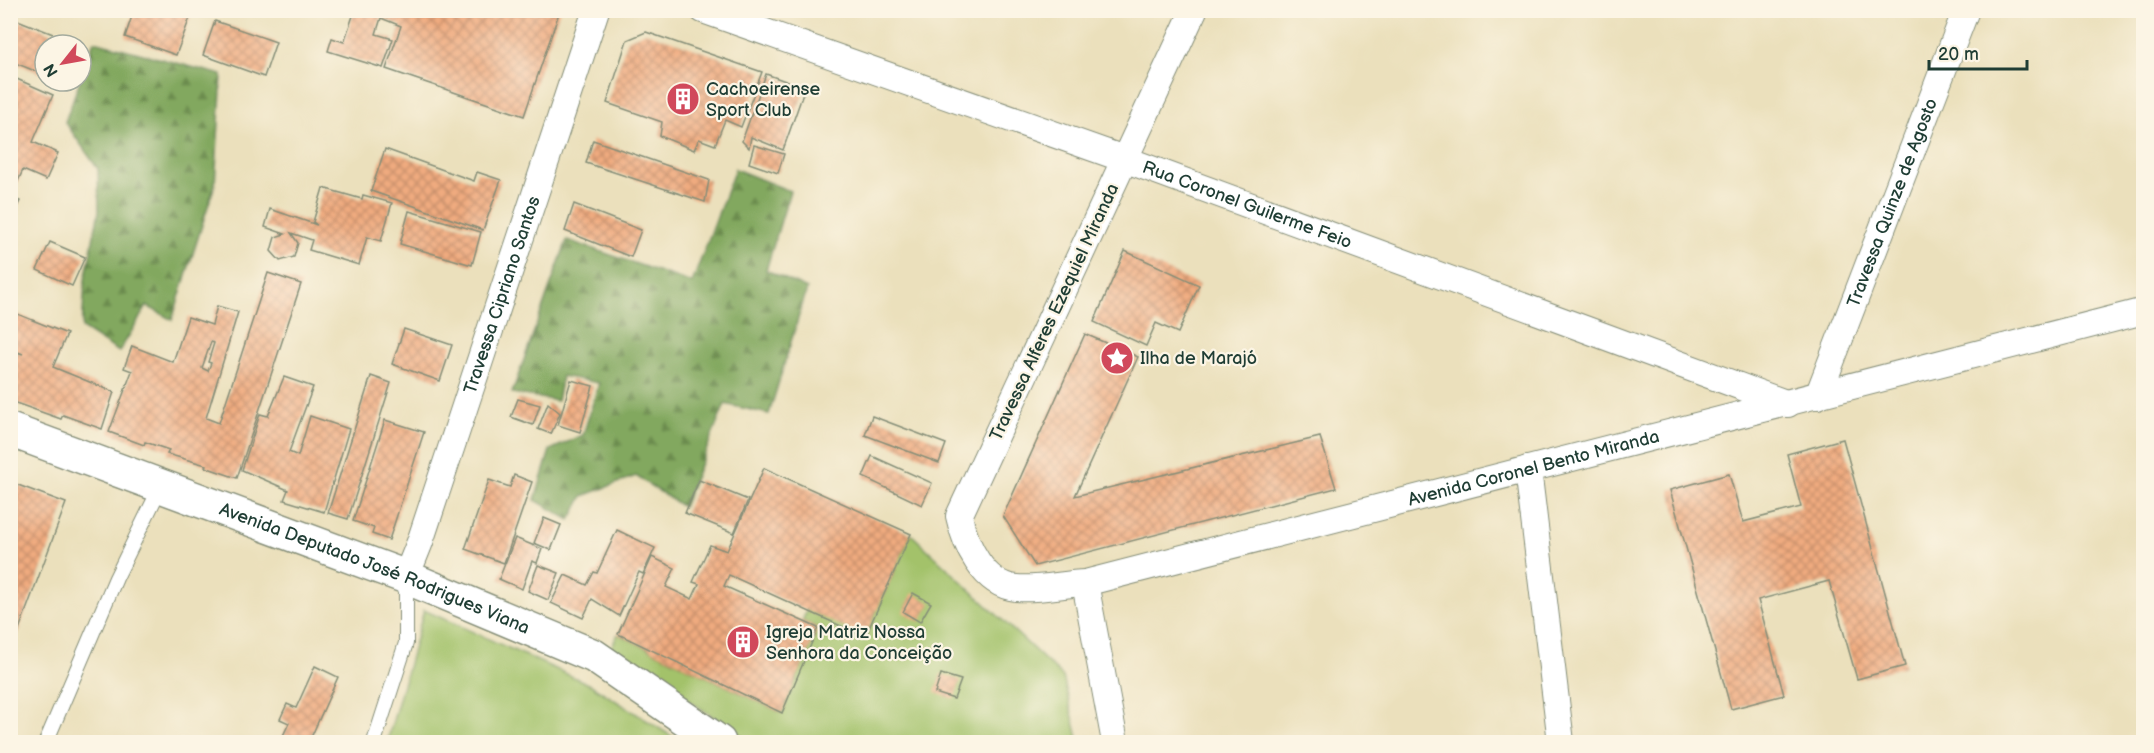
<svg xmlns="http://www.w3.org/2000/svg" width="2154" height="753" viewBox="0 0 2154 753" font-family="'Balsamiq Sans',sans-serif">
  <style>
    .forest { fill: url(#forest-firs); stroke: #507249; stroke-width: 1.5 }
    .green { fill: #a3c26a; stroke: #61804f; stroke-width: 1.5 }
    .building { fill: url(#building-cross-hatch); fill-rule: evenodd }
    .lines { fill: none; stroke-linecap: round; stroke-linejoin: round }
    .service-casing { stroke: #858e78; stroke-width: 16 }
    .minor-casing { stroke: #858e78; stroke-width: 28 }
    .tertiary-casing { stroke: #858e78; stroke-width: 36 }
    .service { stroke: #fff; stroke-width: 14 }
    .minor { stroke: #fff; stroke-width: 26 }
    .tertiary { stroke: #fff; stroke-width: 33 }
    .labels { text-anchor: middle; stroke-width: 4.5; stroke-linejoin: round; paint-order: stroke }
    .poi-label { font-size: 18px; fill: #1f3d34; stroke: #fcf5e5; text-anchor: start }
    .street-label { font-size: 18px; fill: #1f3d34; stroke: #fcf5e5 }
  </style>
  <defs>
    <pattern id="forest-firs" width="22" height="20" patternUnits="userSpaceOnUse" patternTransform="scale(1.5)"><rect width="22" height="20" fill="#82a85e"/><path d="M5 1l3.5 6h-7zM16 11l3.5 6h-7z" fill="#6a8a4e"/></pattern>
    <pattern id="building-cross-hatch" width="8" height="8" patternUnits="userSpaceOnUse" patternTransform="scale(1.5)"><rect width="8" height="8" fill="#f0ab7f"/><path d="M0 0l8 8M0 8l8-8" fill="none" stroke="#c28c69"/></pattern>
  </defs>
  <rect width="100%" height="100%" fill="#fcf5e5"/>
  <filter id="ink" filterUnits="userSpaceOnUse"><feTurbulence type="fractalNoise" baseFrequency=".0167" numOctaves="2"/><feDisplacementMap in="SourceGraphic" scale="12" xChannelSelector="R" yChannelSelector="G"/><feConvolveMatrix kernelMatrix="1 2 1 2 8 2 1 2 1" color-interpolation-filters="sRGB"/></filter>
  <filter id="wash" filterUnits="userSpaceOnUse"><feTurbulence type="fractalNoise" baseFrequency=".008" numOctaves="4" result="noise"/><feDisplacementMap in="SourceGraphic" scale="24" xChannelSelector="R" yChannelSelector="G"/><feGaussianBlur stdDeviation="1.35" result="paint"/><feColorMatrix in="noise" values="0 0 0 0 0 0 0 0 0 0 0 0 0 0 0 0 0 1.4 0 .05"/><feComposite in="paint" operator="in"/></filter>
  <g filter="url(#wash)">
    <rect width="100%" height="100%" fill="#ebe0bc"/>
    <g class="forest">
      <polygon points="94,41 222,75 215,184 172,320 147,306 119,352 82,328 85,280 99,211 98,169 65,122"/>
      <polygon points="735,169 790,191 766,270 807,289 769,414 725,404 683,507 636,476 583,496 570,520 535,500 550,450 583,435 599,383 562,376 557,401 512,393 567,240 692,283"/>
    </g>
    <g class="green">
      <polygon points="911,534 1063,677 1079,742 751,742 611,648 618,634 782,713 818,628 802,621 807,610 865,636"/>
      <polygon points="424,610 591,685 681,742 387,742"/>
    </g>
    <g id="blocks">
      <g class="building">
        <polygon points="134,10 178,10 191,15 176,55 125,37"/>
        <polygon points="355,10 560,10 524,116 386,69 401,26 381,18 376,34 393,39 383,68 328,51 332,38 344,42"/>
        <polygon points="10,17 53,34 50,43 55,45 45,45 45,75 10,61"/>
        <polygon points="215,21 276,42 264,77 203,55"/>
        <polygon points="646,32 762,72 741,127 725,120 715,145 699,139 694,150 660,136 662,122 607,103 627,40"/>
        <polygon points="766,74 805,88 783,150 751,137 749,148 742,141"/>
        <polygon points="10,76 53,95 33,142 58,153 46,180 23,170 11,197 20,201 10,221"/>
        <polygon points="593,140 709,180 705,202 586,163"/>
        <polygon points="754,145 784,154 778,173 749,163"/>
        <polygon points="385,149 474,181 477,172 501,180 483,230 371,191"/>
        <polygon points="323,188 362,199 363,195 392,203 381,241 367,237 359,265 309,250 312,240 291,233 298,243 294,257 280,261 271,251 275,237 285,234 265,227 270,209 317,225 313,222"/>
        <polygon points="574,204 641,230 631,257 565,231"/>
        <polygon points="409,211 481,232 472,265 400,244"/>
        <polygon points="10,227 17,230 14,235 18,238 11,256"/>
        <polygon points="50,242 85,257 72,286 37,270"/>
        <polygon points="1125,251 1199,285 1178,333 1156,323 1146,346 1094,322"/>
        <path d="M268,273L301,284L237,478L205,467L206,465L167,454L169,450L145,442L144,445L109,432L132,371L124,368L132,346L173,362L188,317L212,325L217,306L238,312L206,418L219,423ZM211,342L214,343L208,362L211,363L208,371L202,368Z"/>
        <polygon points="10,311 67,334 53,367 114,392 102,429 63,415 61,419 10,401 10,350 23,354 10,349"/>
        <polygon points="404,329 452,345 440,381 392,364"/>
        <polygon points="1085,334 1138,357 1075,496 1320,437 1336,488 1035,566 1003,516"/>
        <polygon points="371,376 391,383 348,519 328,513"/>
        <polygon points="284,377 313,387 289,452 298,456 310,416 349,429 324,512 284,500 288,490 242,470 260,414 268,416"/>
        <polygon points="571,380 593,386 580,432 558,425"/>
        <polygon points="518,399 540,405 533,425 511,417"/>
        <polygon points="548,403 560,413 551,434 538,429"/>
        <polygon points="872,416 946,444 939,463 865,435"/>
        <polygon points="385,420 424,432 389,540 372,534 374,528 353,521"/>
        <polygon points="1843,439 1905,666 1857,679 1829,581 1758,600 1784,695 1731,709 1670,490 1729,474 1743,522 1801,507 1787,454"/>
        <polygon points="872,456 932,483 922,505 863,477"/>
        <polygon points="764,468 911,534 865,637 729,575 724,586 818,628 782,713 618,634 652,557 675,568 666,587 692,599 699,584 693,582 710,545 727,551"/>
        <polygon points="514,475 532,482 504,563 465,549 489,480 510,487"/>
        <polygon points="699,480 748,500 734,533 685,513"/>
        <polygon points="10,482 66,503 11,651 10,651"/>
        <polygon points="544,518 561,525 551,550 534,543"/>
        <polygon points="617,530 655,548 643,574 639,572 619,616 592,599 583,618 551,603 565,575 587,585 594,572 597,573"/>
        <polygon points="515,538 542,549 537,563 532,561 522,589 499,579"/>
        <polygon points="538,565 559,573 548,600 528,591"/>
        <polygon points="913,593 931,603 920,622 903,612"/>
        <polygon points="315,666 338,677 309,742 280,742 289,723 280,719 287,704 296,708"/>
        <polygon points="941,674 961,680 954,699 935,693"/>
      </g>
    </g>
  </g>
  <g filter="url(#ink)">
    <use href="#blocks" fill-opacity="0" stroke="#858e78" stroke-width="1.5"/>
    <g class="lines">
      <g class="service-casing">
        <g id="service">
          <polyline points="46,742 116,578 161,486"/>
          <polyline points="374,742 406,643 406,579"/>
        </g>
      </g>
      <g class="minor-casing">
        <g id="minor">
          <path id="s1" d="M703,10L1124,159L1788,404"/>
          <path id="s2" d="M1194,10L959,516C965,544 983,585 1016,588C1038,590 1063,584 1085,583L2144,311"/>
          <path id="s3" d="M1818,396L1966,10"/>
          <polyline points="1528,469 1561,742"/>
          <path id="s4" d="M406,577L420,542L596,10"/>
          <polyline points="1085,583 1115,742"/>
        </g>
      </g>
      <g class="tertiary-casing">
        <g id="tertiary">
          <path id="s5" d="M10,430L406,577L594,656L719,742"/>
        </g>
      </g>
      <use href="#service" class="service"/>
      <use href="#minor" class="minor"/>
      <use href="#tertiary" class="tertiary"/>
    </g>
  </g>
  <defs>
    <g id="building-disc" transform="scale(1.725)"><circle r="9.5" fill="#d1495b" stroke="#fcf5e5"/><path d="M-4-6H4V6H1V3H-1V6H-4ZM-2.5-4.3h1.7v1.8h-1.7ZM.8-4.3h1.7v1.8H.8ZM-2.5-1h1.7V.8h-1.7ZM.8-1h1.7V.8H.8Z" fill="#fff"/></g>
    <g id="sight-disc" transform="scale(1.725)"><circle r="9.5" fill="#d1495b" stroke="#fcf5e5"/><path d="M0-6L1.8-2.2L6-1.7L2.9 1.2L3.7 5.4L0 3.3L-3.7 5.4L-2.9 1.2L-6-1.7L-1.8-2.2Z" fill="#fff"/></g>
  </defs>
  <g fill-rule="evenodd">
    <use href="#building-disc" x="683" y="99"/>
    <use href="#sight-disc" x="1117" y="358"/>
    <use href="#building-disc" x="743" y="642"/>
  </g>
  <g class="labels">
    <g class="poi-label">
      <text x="706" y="95">Cachoeirense<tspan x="706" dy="21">Sport Club</tspan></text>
      <text x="1140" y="364">Ilha de Marajó</text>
      <text x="766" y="638">Igreja Matriz Nossa<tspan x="766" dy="21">Senhora da Conceição</tspan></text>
    </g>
    <g class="street-label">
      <text dy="6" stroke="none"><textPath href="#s3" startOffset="207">Travessa Quinze de Agosto</textPath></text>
      <text dy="6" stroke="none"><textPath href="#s1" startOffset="578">Rua Coronel Guilerme Feio</textPath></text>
      <text dy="6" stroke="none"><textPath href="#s4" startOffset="298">Travessa Cipriano Santos</textPath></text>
      <text transform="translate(1054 312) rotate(-65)" y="6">Travessa Alferes Ezequiel Miranda</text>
      <text dy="6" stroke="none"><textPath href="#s2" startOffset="1188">Avenida Coronel Bento Miranda</textPath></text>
      <text dy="6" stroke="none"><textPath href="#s5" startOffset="390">Avenida Deputado José Rodrigues Viana</textPath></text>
    </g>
  </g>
  <rect width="2154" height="753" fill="none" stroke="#fcf5e5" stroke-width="36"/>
  <g transform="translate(63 63) rotate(239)"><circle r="28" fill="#fcf5e5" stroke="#a4ab9e" stroke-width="1.5"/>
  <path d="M0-4.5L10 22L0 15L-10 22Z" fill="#d1495b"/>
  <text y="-9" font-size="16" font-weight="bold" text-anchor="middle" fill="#1f3d34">N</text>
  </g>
  <path d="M1929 60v9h98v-9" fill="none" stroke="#1f3d34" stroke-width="3"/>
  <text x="1938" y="60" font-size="18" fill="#1f3d34" stroke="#fcf5e5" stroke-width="4.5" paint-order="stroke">20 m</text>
</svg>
